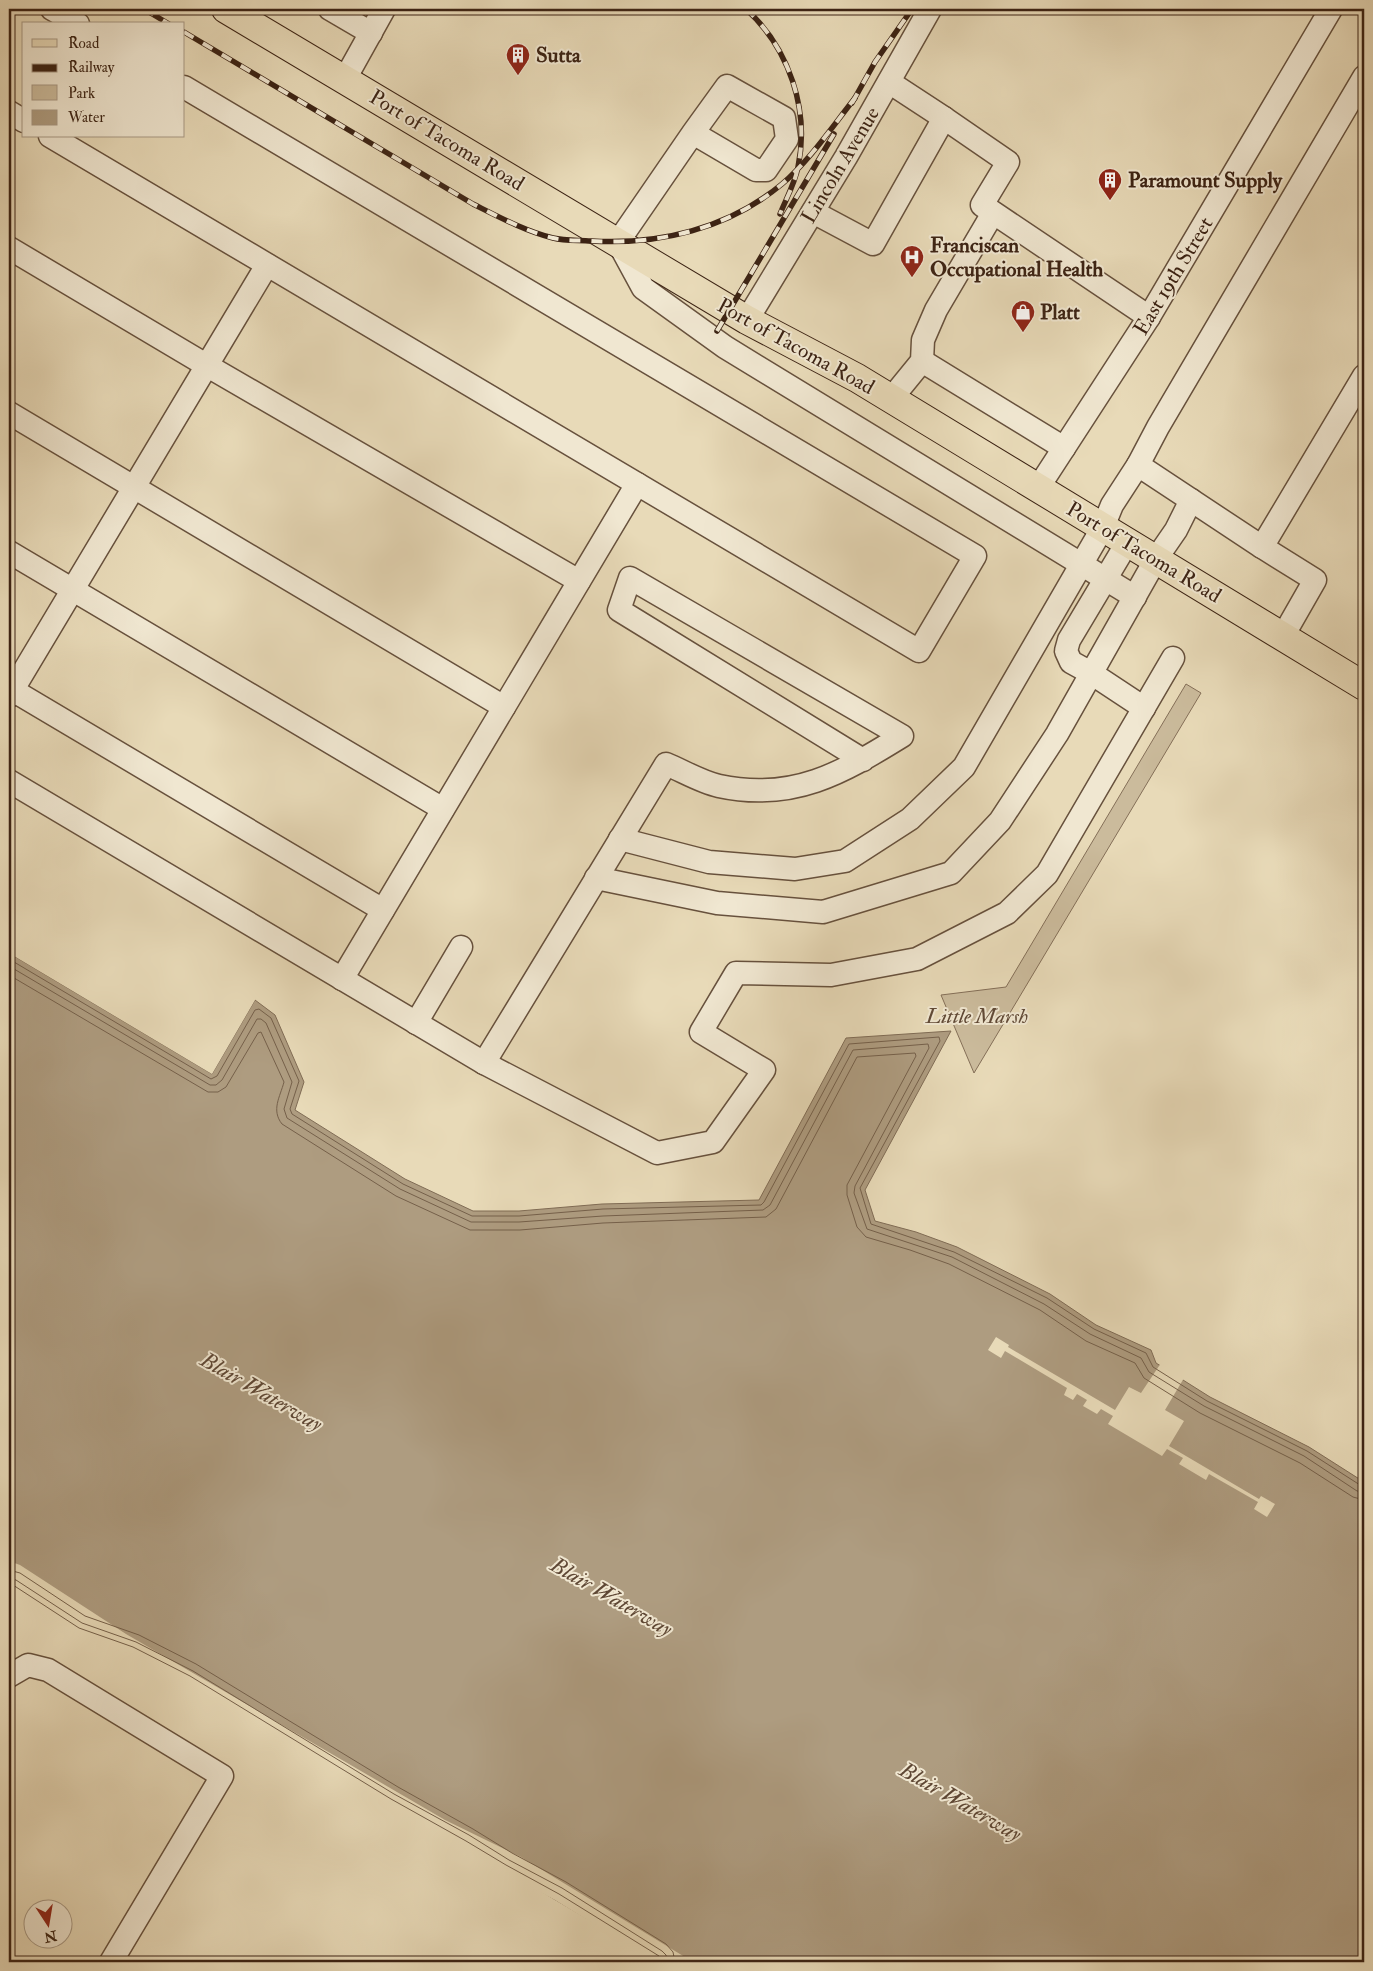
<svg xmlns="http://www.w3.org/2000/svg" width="1373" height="1971" viewBox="0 0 1373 1971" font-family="'IM FELL Double Pica',serif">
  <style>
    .green { fill: #cbbb9c; stroke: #846f58 }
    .water { fill: #ae9c80; stroke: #806c55 }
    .pier { fill: #e8dab8 }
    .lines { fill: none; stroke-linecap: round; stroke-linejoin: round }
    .shore { stroke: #75604a; stroke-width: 1 }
    .minor-casing { stroke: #67513d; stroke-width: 25 }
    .major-casing { stroke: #3c2314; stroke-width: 30 }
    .minor { stroke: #f0e7d1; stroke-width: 22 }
    .major { stroke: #e8dab8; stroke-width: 28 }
    .rail-casing { stroke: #3c2314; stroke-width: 5.5 }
    .rail { stroke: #f0e7d1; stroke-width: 4; stroke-dasharray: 11; stroke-linecap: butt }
    .labels { text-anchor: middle; stroke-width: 4; stroke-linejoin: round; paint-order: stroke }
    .poi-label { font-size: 21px; font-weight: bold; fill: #3c2314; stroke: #f0e7d1; text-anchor: start }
    .street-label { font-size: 21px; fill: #3c2314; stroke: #f0e7d1 }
    .park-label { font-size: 21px; font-style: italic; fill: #604936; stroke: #f0e7d1 }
    .water-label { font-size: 22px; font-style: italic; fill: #5e4734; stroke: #f0e7d1 }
  </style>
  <rect width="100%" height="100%" fill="#e8dab8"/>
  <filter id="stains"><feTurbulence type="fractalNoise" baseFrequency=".004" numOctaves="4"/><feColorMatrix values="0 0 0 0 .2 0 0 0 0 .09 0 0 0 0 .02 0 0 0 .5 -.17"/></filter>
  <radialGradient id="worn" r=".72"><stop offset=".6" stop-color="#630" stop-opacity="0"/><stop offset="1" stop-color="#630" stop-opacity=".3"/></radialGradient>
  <polygon class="green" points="1186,684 1201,693 974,1073 941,995 1006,987"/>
  <polygon class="water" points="9,953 212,1074 255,1000 275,1015 304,1082 295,1110 405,1179 473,1211 519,1211 602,1204 759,1200 846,1038 951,1031 865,1190 875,1221 916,1232 957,1247 1050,1294 1096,1325 1151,1350 1156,1363 1210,1397 1309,1447 1364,1482 1364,1962 660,1962 187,1681 9,1588"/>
  <g class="pier">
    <polygon points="9,950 212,1071 253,999 255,1000 212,1074 9,953"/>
    <polygon points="996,1337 1009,1345 1008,1347 1115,1410 1129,1387 1141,1393 1161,1363 1184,1378 1165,1410 1184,1421 1169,1446 1259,1499 1261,1496 1275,1504 1267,1517 1254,1509 1258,1502 1209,1474 1206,1480 1179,1464 1183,1458 1167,1449 1162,1456 1108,1424 1113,1416 1101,1409 1097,1414 1083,1406 1087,1400 1077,1394 1073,1400 1064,1395 1067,1388 1005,1351 1001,1358 988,1350"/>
    <polygon points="9,1561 20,1565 126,1634 445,1820 521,1857 693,1962 655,1962 555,1900 502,1872 462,1847 387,1805 186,1683 130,1654 75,1635 9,1591"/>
  </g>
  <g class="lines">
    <g class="shore">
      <polyline points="9,959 211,1079 217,1076 255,1010 259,1009 271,1018 299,1081 290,1109 292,1114 403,1184 472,1216 519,1216 603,1209 761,1205 764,1202 849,1044 939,1037 940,1041 860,1188 871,1224 954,1252 1047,1298 1094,1329 1146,1353 1153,1367 1207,1401 1307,1451 1360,1485 1364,1486"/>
      <polyline points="9,966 210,1085 216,1085 222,1080 257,1019 261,1019 266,1023 292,1082 284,1109 287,1118 400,1189 471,1222 519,1222 603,1216 763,1210 770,1205 853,1050 928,1044 929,1048 855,1186 854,1193 867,1229 952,1257 1044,1304 1090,1334 1141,1358 1149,1372 1204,1406 1304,1456 1357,1491 1364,1492"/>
      <path d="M9,975L208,1092H218L226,1087L258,1033L261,1032L284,1082C280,1097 271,1110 282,1124L396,1196L470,1230H520L603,1223L766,1217L776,1209L857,1057L915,1053L916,1056L847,1185V1195L857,1227L866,1237L910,1250L949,1264L1040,1310L1086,1341L1135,1363L1144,1378L1200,1413L1300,1463L1353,1497L1364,1500"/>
      <polyline points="9,1570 20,1573 85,1616 139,1635 196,1664 398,1787 473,1829 512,1853 566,1882 666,1944 673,1952 675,1962"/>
      <polyline points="9,1578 16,1580 82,1623 136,1642 193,1671 394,1794 469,1835 509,1860 562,1888 662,1951 666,1955 668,1962"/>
      <polyline points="9,1584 13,1585 79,1628 133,1647 190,1676 391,1799 466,1841 506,1865 559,1894 659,1956 661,1962"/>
    </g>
    <g class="minor-casing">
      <g id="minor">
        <polyline points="52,9 78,24"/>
        <polyline points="330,9 371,33"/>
        <polyline points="345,79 384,9"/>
        <polyline points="889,82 944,118"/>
        <polyline points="9,112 24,121"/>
        <polyline points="693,133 727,86 784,118 787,139 766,170 756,170 693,133 618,242 643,288 725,347 1135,597"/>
        <polyline points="50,136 919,651 975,556 184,87"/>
        <polyline points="813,212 873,244 944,118 1008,162 982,205 1149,317"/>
        <polyline points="9,248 206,365 579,581"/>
        <polyline points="747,320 846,157 930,9"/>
        <polyline points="922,361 1064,448"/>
        <polyline points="891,399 922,361 923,340 936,310 993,213"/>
        <polyline points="9,413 504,707"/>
        <polyline points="1138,465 1158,427 1364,77"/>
        <polyline points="1038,488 1149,317 1331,9"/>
        <polyline points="1127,543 1069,640 1066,651 1071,662 1091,673 1144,708"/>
        <polyline points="1262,547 1364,376"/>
        <polyline points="9,552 443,809"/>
        <polyline points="9,688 383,910"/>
        <polyline points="9,696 267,265"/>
        <polyline points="9,781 484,1063 657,1153 713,1142 764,1070 701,1032 736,973 831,975 917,959 1007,913 1047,874 1173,658"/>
        <polyline points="620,839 709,862 795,869 845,861 910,819 964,767 1103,527 1112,505 1138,465 1262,547 1315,580 1283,636"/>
        <polyline points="596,878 717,903 823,912 951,873 1000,821 1057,734 1156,559 1176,530 1191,500"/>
        <polyline points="342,979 637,484"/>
        <polyline points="416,1023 461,947"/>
        <path d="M484,1063L666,764C683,771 701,782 719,786C793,802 842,773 902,736L630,578L619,610L863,760"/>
        <polyline points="9,1676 28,1665 48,1670 222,1776 111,1962"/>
      </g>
    </g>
    <g class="major-casing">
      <polyline id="major" points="226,9 747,320 857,378 1364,686"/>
    </g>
    <use href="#minor" class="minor"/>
    <use href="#major" class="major"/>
    <g class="rail-casing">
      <g id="rail">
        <polyline points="144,9 169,24"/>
        <path d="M746,9C789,48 810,110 798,167C795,183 786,199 780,214"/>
        <path d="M184,32L473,204C499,217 525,231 553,238C565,241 578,240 591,241C659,245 728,229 782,184C810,160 832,127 855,98"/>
        <polyline points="852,103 875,62 912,9"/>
        <polyline points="717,331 834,134"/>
      </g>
    </g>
    <use href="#rail" class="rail"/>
  </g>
  <defs>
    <g id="building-pin" transform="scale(1.25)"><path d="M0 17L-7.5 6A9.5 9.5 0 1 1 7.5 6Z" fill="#8f2418" stroke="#f0e7d1"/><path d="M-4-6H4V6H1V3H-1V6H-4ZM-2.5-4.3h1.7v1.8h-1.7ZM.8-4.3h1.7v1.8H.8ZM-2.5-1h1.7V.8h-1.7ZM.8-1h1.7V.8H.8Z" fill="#fff"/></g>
    <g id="hospital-pin" transform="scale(1.25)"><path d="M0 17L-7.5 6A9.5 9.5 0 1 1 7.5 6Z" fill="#8f2418" stroke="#f0e7d1"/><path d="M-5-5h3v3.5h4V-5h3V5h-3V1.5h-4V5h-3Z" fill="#fff"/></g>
    <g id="shop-pin" transform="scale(1.25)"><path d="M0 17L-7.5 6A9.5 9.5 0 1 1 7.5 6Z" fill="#8f2418" stroke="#f0e7d1"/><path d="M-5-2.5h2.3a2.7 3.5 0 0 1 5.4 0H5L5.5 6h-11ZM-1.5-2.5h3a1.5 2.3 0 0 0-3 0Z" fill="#fff"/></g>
  </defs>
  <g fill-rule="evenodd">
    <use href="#building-pin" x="518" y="55"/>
    <use href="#building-pin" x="1110" y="180"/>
    <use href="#hospital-pin" x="912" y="257"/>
    <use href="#shop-pin" x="1023" y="312"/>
  </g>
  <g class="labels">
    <g class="poi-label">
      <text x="536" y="62">Sutta</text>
      <text x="1128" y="187">Paramount Supply</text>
      <text x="930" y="252">Franciscan<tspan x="930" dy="24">Occupational Health</tspan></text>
      <text x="1040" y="319">Platt</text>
    </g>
    <g class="street-label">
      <text transform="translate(447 140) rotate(31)" y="7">Port of Tacoma Road</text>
      <text transform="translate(840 165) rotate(-59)" y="7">Lincoln Avenue</text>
      <text transform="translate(1173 276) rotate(-59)" y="7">East 19th Street</text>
      <text transform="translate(796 346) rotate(29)" y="7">Port of Tacoma Road</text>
      <text transform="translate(1144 552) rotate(31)" y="7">Port of Tacoma Road</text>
    </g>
    <g class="park-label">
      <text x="977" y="1023">Little Marsh</text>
    </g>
    <g class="water-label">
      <text transform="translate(262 1391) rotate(30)" y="8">Blair Waterway</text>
      <text transform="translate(612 1596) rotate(30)" y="8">Blair Waterway</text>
      <text transform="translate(961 1801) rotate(30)" y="8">Blair Waterway</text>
    </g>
  </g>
  <rect width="1373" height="1971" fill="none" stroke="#e8dab8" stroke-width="30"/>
  <rect x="10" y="10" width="1353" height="1951" fill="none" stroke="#3c2314" stroke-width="2.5"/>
  <rect x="15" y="15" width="1343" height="1941" fill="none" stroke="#3c2314"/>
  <rect x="22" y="22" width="162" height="115" fill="#f0e7d1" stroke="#a89985"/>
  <rect x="32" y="39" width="25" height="8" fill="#e8dab8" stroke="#a89985"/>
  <text x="68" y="48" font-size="15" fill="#3c2314">Road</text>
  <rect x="32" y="64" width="25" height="8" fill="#3c2314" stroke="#a89985"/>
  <text x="68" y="72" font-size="15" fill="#3c2314">Railway</text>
  <rect x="32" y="85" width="25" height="15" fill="#cbbb9c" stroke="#a89985"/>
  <text x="68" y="98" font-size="15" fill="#3c2314">Park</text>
  <rect x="32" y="110" width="25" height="15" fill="#ae9c80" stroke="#a89985"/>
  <text x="68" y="122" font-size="15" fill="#3c2314">Water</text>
  <g transform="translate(48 1924) rotate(168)"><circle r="24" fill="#f0e7d1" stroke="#a89985"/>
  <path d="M0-4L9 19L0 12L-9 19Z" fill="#8f2418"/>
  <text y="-8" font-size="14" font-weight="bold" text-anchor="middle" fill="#3c2314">N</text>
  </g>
  <rect width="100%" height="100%" filter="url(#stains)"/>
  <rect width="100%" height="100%" fill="url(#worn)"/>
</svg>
